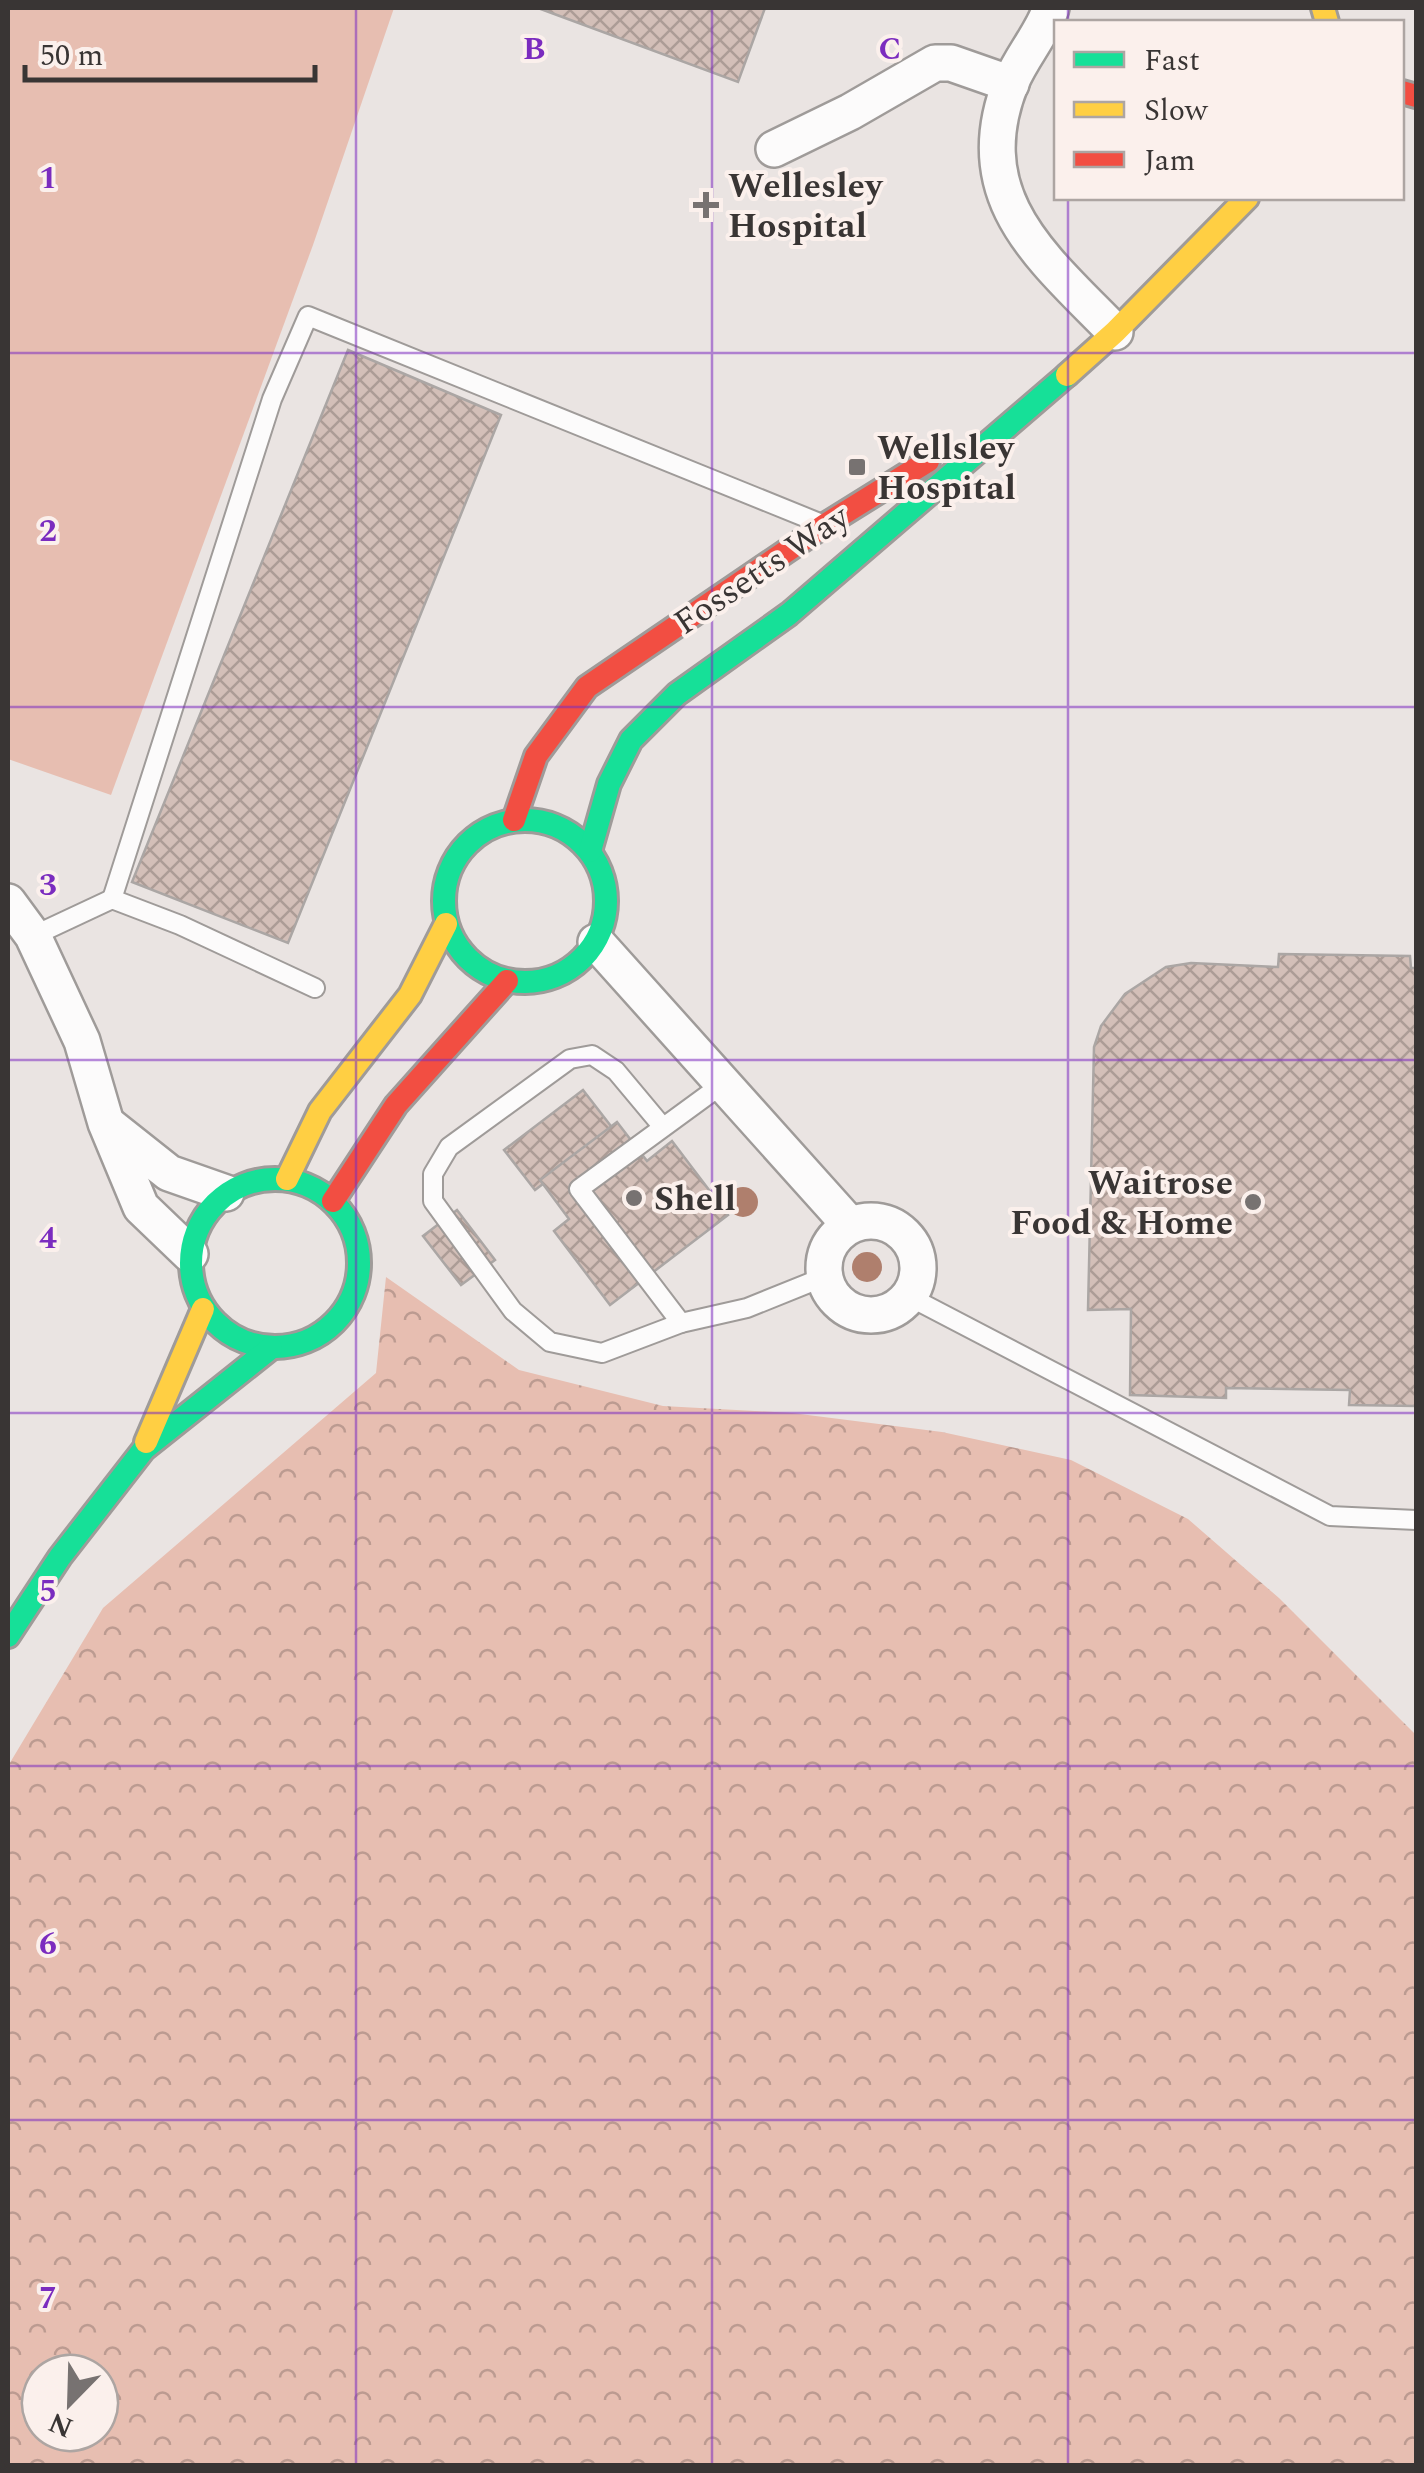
<svg xmlns="http://www.w3.org/2000/svg" width="1424" height="2473" viewBox="0 0 1424 2473" font-family="Spectral,serif">
  <style>
    .green { fill: #e7beb1 }
    .forest { fill: url(#forest-crowns); fill-rule: evenodd }
    .building { fill: url(#building-cross-hatch); stroke: #aba6a4; stroke-width: 2.5 }
    .lines { fill: none; stroke-linecap: round; stroke-linejoin: round }
    .lane-casing { stroke: #9f9b99; stroke-width: 22 }
    .street-casing { stroke: #9f9b99; stroke-width: 40 }
    .fast-casing { stroke: #9f9b99; stroke-width: 28 }
    .slow-casing { stroke: #9f9b99; stroke-width: 28 }
    .jam-casing { stroke: #9f9b99; stroke-width: 28 }
    .lane { stroke: #fcfbfb; stroke-width: 18 }
    .street { stroke: #fcfbfb; stroke-width: 35 }
    .fast { stroke: #16e098; stroke-width: 22 }
    .slow { stroke: #ffcf43; stroke-width: 22 }
    .jam { stroke: #f24e42; stroke-width: 22 }
    .tree { fill: #af7f6d }
    .grid { fill: none; stroke: #7b2cbf; stroke-width: 2.5; stroke-opacity: 0.55 }
    .poi-dot { fill: #777271; stroke: #fbf0ec; stroke-width: 4 }
    .labels { text-anchor: middle; stroke-width: 8; stroke-linejoin: round; paint-order: stroke }
    .poi-label { font-size: 35px; font-weight: bold; fill: #393534; stroke: #fbf0ec; text-anchor: start }
    .street-label { font-size: 35px; fill: #393534; stroke: #fbf0ec }
    .grid-label { font-size: 32px; text-anchor: middle; font-weight: bold; fill: #7b2cbf; stroke: #fbf0ec; stroke-width: 8; stroke-linejoin: round; paint-order: stroke }
  </style>
  <defs>
    <pattern id="forest-crowns" width="20" height="18" patternUnits="userSpaceOnUse" patternTransform="scale(2.5)"><rect width="20" height="18" fill="#e7beb1"/><path d="M2 6a3 3 0 1 1 6 0M12 15a3 3 0 1 1 6 0" fill="none" stroke="#bc9b91"/></pattern>
    <pattern id="building-cross-hatch" width="8" height="8" patternUnits="userSpaceOnUse" patternTransform="scale(2.5)"><rect width="8" height="8" fill="#d3bfb8"/><path d="M0 0l8 8M0 8l8-8" fill="none" stroke="#ac9c96"/></pattern>
  </defs>
  <rect width="100%" height="100%" fill="#eae4e2"/>
  <polygon class="green" points="8,8 394,8 313,245 111,795 8,759"/>
  <path class="forest" d="M386,1277L519,1370L663,1406L792,1413L942,1432L1071,1460L1188,1519L1279,1598L1416,1735V2465H8V1766L103,1608L376,1373ZM40,2373H100V2433H40Z"/>
  <g class="building">
    <polygon points="538,8 765,8 738,82"/>
    <polygon points="348,350 501,415 288,943 132,882"/>
    <polygon points="1279,954 1410,956 1411,968 1416,968 1416,1406 1349,1405 1350,1390 1226,1388 1226,1398 1130,1395 1131,1309 1088,1310 1094,1047 1101,1026 1125,994 1166,967 1191,963 1278,967"/>
    <polygon points="583,1090 614,1130 535,1190 504,1150"/>
    <polygon points="617,1122 647,1161 672,1141 728,1215 610,1305 554,1231 569,1219 540,1180"/>
    <polygon points="457,1210 495,1260 461,1285 423,1236"/>
  </g>
  <g class="lines">
    <g class="lane-casing">
      <g id="lane">
        <polyline points="112,899 272,399 308,316 817,522"/>
        <polyline points="33,936 112,899 180,925 315,988"/>
        <polyline points="724,1083 579,1189 681,1323 747,1308 824,1277"/>
        <polyline points="662,1126 616,1071 592,1055 570,1059 449,1147 433,1174 433,1201 513,1311 550,1342 602,1353 681,1323"/>
        <polyline points="908,1296 1330,1516 1416,1520"/>
      </g>
    </g>
    <g class="street-casing">
      <g id="street">
        <path d="M1051,8C1042,34 1022,56 1011,82C965,197 1042,257 1115,332"/>
        <polyline points="774,149 850,112 935,63 951,63 1011,84"/>
        <polyline points="8,902 33,936 82,1041 106,1123 141,1207 190,1254"/>
        <polyline points="596,942 850,1225"/>
        <polyline points="111,1127 169,1173 226,1193"/>
        <circle cx="871" cy="1268" r="47"/>
      </g>
    </g>
    <g class="fast-casing">
      <g id="fast">
        <circle cx="525" cy="901" r="81"/>
        <polyline points="590,851 609,784 631,740 677,694 789,614 1067,375"/>
        <circle cx="275" cy="1263" r="84"/>
        <polyline points="8,1636 60,1557 144,1449 271,1348"/>
      </g>
    </g>
    <g class="slow-casing">
      <g id="slow">
        <polyline points="1323,8 1327,22"/>
        <polyline points="1067,375 1115,332 1247,198"/>
        <polyline points="287,1179 320,1111 410,995 446,924"/>
        <polyline points="146,1442 203,1309"/>
      </g>
    </g>
    <g class="jam-casing">
      <g id="jam">
        <polyline points="1402,92 1416,96"/>
        <polyline points="514,820 536,756 587,687 825,525 928,461"/>
        <polyline points="333,1201 396,1105 507,981"/>
      </g>
    </g>
    <use href="#lane" class="lane"/>
    <use href="#street" class="street"/>
    <use href="#fast" class="fast"/>
    <use href="#slow" class="slow"/>
    <use href="#jam" class="jam"/>
  </g>
  <g class="tree">
    <circle cx="743" cy="1202" r="15"/>
    <circle cx="867" cy="1267" r="15"/>
  </g>
  <path class="grid" d="M356,8V2466M712,8V2466M1068,8V22M1068,198V2466M8,353H1416M8,707H1416M8,1060H1416M8,1413H1416M8,1766H1416M8,2120H1416"/>
  <g class="poi-dot">
    <path d="M701 190h10v10h10v10h-10v10h-10v-10h-10v-10h10z"/>
    <rect x="847" y="457" width="20" height="20" rx="5"/>
    <circle cx="634" cy="1198" r="10"/>
    <circle cx="1253" cy="1202" r="10"/>
  </g>
  <g class="labels">
    <g class="poi-label">
      <text x="728" y="197">Wellesley<tspan x="728" dy="40">Hospital</tspan></text>
      <text x="877" y="459">Wellsley<tspan x="877" dy="40">Hospital</tspan></text>
      <text x="1233" y="1194" text-anchor="end">Waitrose<tspan x="1233" dy="40">Food &amp; Home</tspan></text>
      <text x="654" y="1210">Shell</text>
    </g>
    <g class="street-label">
      <text transform="translate(761 569) rotate(-34)" y="12">Fossetts Way</text>
    </g>
  </g>
  <g class="grid-label">
    <text x="534" y="59">B</text>
    <text x="890" y="59">C</text>
    <text x="48" y="188">1</text>
    <text x="48" y="541">2</text>
    <text x="48" y="895">3</text>
    <text x="48" y="1248">4</text>
    <text x="48" y="1601">5</text>
    <text x="48" y="1954">6</text>
    <text x="48" y="2308">7</text>
  </g>
  <rect width="1424" height="2473" fill="none" stroke="#393534" stroke-width="20"/>
  <rect x="1054" y="20" width="350" height="180" fill="#fbf0ec" stroke="#ada5a2" stroke-width="2.5"/>
  <rect x="1074" y="52" width="50" height="15" fill="#16e098" stroke="#ada5a2" stroke-width="2.5"/>
  <text x="1144" y="70" font-size="30" fill="#393534">Fast</text>
  <rect x="1074" y="102" width="50" height="15" fill="#ffcf43" stroke="#ada5a2" stroke-width="2.5"/>
  <text x="1144" y="120" font-size="30" fill="#393534">Slow</text>
  <rect x="1074" y="152" width="50" height="15" fill="#f24e42" stroke="#ada5a2" stroke-width="2.5"/>
  <text x="1144" y="170" font-size="30" fill="#393534">Jam</text>
  <g transform="translate(70 2403) rotate(203)"><circle r="48" fill="#fbf0ec" stroke="#ada5a2" stroke-width="2.5"/>
  <path d="M0-8L18 38L0 25L-18 38Z" fill="#777271"/>
  <text y="-15" font-size="28" font-weight="bold" text-anchor="middle" fill="#393534">N</text>
  </g>
  <path d="M25 65v15h290v-15" fill="none" stroke="#393534" stroke-width="5"/>
  <text x="40" y="65" font-size="30" fill="#393534" stroke="#fbf0ec" stroke-width="8" paint-order="stroke">50 m</text>
</svg>
